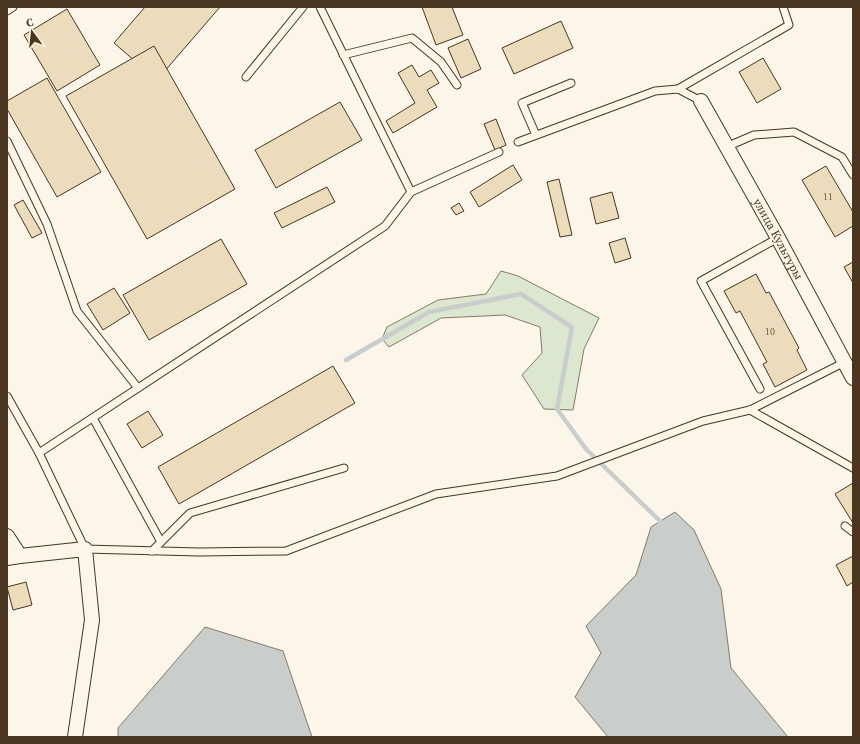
<svg xmlns="http://www.w3.org/2000/svg" width="860" height="744" viewBox="0 0 860 744" font-family="'Source Serif 4',serif">
  <style>
    .green { fill: #dce7d0; stroke: #887966 }
    .water { fill: #c9cecd; stroke: #887966 }
    .lines { fill: none; stroke-linecap: round; stroke-linejoin: round }
    .stream { stroke: #c9cecd; stroke-width: 4.5 }
    .building { fill: #ecdcbc; stroke: #4a3520 }
    .service-casing { stroke: #4a3520; stroke-width: 9 }
    .minor-casing { stroke: #4a3520; stroke-width: 16 }
    .service { stroke: #fbf6e9; stroke-width: 7 }
    .minor { stroke: #fbf6e9; stroke-width: 14 }
    .labels { text-anchor: middle; stroke-width: 3; stroke-linejoin: round; paint-order: stroke }
    .number-label { font-size: 10px; fill: #725f47 }
    .street-label { font-size: 12px; fill: #4a3520; stroke: #fbf6e9 }
  </style>
  <rect width="100%" height="100%" fill="#fbf6e9"/>
  <polygon class="green" points="501,271 518,276 599,318 584,349 573,410 544,409 522,375 542,353 540,327 505,315 441,318 389,347 382,339 387,327 438,300 486,294"/>
  <g class="water">
    <polygon points="675,512 694,530 721,589 731,668 788,737 608,737 575,697 601,653 586,626 636,575 651,527"/>
    <polygon points="205,627 283,651 312,737 118,737 118,728"/>
  </g>
  <g class="lines">
    <polyline class="stream" points="346,360 429,312 521,294 572,327 557,409 586,449 660,521 660,527"/>
  </g>
  <g class="building">
    <polygon points="145,7 220,7 157,80 114,43"/>
    <polygon points="422,7 452,7 463,35 436,45"/>
    <polygon points="67,9 100,65 57,91 24,35"/>
    <polygon points="561,21 573,48 514,74 502,48"/>
    <polygon points="468,39 481,69 461,78 448,48"/>
    <polygon points="154,46 235,189 147,239 66,96"/>
    <polygon points="763,58 781,89 757,103 739,72"/>
    <polygon points="412,65 419,77 431,70 439,83 427,90 437,107 393,133 386,121 415,103 398,73"/>
    <polygon points="47,78 101,172 57,197 7,109 7,101"/>
    <polygon points="340,102 362,140 276,188 255,150"/>
    <polygon points="496,119 506,145 495,150 484,124"/>
    <polygon points="513,165 522,180 479,207 470,192"/>
    <polygon points="826,166 853,212 853,226 835,237 802,180"/>
    <polygon points="559,179 572,235 560,237 547,182"/>
    <polygon points="327,187 335,202 282,228 274,213"/>
    <polygon points="612,192 619,218 596,224 590,198"/>
    <polygon points="23,200 42,233 32,238 14,205"/>
    <polygon points="459,203 464,211 456,215 451,208"/>
    <polygon points="625,238 631,258 615,263 609,243"/>
    <polygon points="221,239 247,284 149,340 123,295"/>
    <polygon points="853,262 853,283 844,267"/>
    <polygon points="756,274 766,293 769,292 799,348 797,350 807,370 775,387 763,364 767,362 740,311 736,313 724,291"/>
    <polygon points="114,288 130,313 103,330 87,304"/>
    <polygon points="333,366 355,403 179,504 158,467"/>
    <polygon points="148,411 163,435 142,448 127,424"/>
    <polygon points="853,483 853,523 835,494"/>
    <polygon points="853,556 853,582 847,586 836,565"/>
    <polygon points="26,582 32,605 13,610 7,587"/>
  </g>
  <g class="lines">
    <g class="service-casing">
      <g id="service">
        <polyline points="320,7 411,192"/>
        <polyline points="7,11 13,7"/>
        <polyline points="343,55 412,38 441,62 457,85"/>
        <polyline points="246,77 303,7"/>
        <polyline points="678,89 789,25 783,7"/>
        <polyline points="536,135 522,103 571,83"/>
        <polyline points="7,141 47,224 77,311 138,388"/>
        <polyline points="518,142 655,91 678,89 701,101"/>
        <polyline points="726,147 754,135 794,132 842,157 853,175"/>
        <polyline points="760,389 701,281 778,238"/>
        <polyline points="7,396 39,453 85,549 199,552 286,551 436,494 557,476 703,421 750,410 845,362"/>
        <polyline points="750,410 853,468"/>
        <polyline points="93,418 161,542"/>
        <polyline points="39,453 385,226 411,192 499,152"/>
        <polyline points="845,526 853,532"/>
        <polyline points="152,551 190,513 344,468"/>
      </g>
    </g>
    <g class="minor-casing">
      <g id="minor">
        <path id="s1" d="M701,101L778,238L853,378"/>
        <polyline points="7,536 20,556"/>
        <polyline points="7,558 20,556 85,549 92,620 75,737"/>
      </g>
    </g>
    <use href="#service" class="service"/>
    <use href="#minor" class="minor"/>
  </g>
  <g class="labels">
    <g class="number-label">
      <text x="828" y="200">11</text>
      <text x="770" y="335">10</text>
    </g>
    <g class="street-label">
      <text dy="4" stroke="none"><textPath href="#s1" startOffset="158">улица Культуры</textPath></text>
    </g>
  </g>
  <rect width="860" height="744" fill="none" stroke="#4a3520" stroke-width="16"/>
  <g transform="translate(32 32) rotate(345)" stroke="#fbf6e9" stroke-width="3" paint-order="stroke">
  <path d="M0-3L7 15L0 10L-7 15Z" fill="#4a3520"/>
  <text y="-6" font-size="11" font-weight="bold" text-anchor="middle" fill="#4a3520">С</text>
  </g>
</svg>
